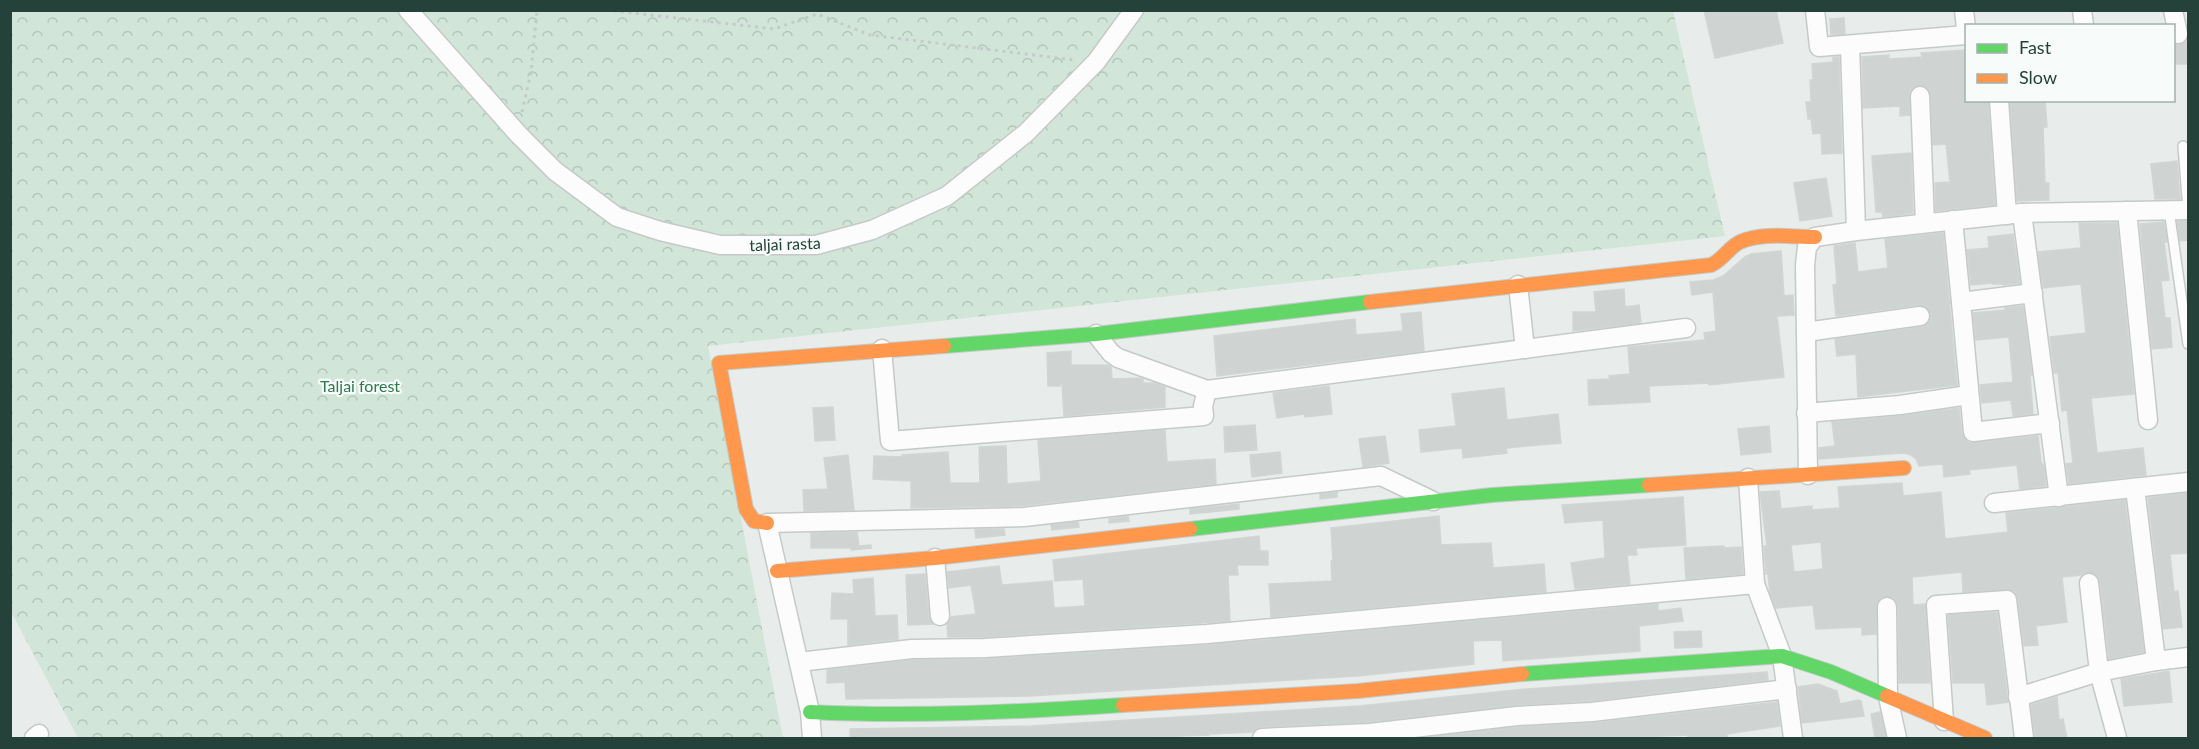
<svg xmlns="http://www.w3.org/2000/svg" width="2199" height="749" viewBox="0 0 2199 749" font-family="Lato,sans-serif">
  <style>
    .forest { fill: url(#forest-crowns) }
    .building { fill: #cfd4d2; stroke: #d1d6d4; stroke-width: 1.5; fill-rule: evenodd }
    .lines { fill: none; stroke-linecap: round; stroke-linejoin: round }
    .lane-casing { stroke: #c5cac8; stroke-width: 12 }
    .street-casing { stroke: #c5cac8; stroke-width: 21 }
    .fast-casing { stroke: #c3cbc8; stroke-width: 16 }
    .slow-casing { stroke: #c3cbc8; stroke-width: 16 }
    .path { stroke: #c3ccca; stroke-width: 3; stroke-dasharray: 3 4.5; stroke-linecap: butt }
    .lane { stroke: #fcfcfc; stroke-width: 9 }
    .street { stroke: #fcfcfc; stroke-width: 18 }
    .fast { stroke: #63d668; stroke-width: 14 }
    .slow { stroke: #ff974d; stroke-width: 14 }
    .labels { text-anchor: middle; stroke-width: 4.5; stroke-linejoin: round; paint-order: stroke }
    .street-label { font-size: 16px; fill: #24423a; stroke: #f7fbf9 }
    .park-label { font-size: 16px; fill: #2d7a4b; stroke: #f7fbf9 }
  </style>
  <defs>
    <pattern id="forest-crowns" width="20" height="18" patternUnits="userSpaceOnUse" patternTransform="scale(1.5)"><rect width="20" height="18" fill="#d1e6d8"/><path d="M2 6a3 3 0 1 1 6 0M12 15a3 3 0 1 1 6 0" fill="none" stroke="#b3c6ba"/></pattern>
  </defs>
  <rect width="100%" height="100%" fill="#e8edeb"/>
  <polygon class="forest" points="10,11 1673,11 1725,236 708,346 783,738 78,738 11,612"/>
  <g class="building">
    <polygon points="1704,10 1776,10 1783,43 1715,58"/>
    <polygon points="1844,18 1845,34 1831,35 1830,19"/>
    <polygon points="2187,41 2188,64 2174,64 2174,44 2180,45"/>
    <polygon points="1966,50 1966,100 1988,100 1995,205 1936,211 1935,183 1950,182 1946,144 1933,145 1930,91 1920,85 1910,90 1910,115 1900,116 1900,106 1863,108 1862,57 1889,55 1889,59 1922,57 1921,53"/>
    <polygon points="1833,57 1839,57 1842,153 1822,154 1821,133 1813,134 1811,119 1808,119 1806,102 1811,102 1810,80 1813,80 1812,64 1833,62"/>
    <polygon points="2010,100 2045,100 2047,127 2043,127 2045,183 2049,183 2049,200 2017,201"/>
    <polygon points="1911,153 1913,213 1883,217 1882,212 1876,212 1872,156"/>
    <polygon points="2177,161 2180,199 2155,199 2151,164"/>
    <polygon points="1826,178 1832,216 1800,221 1794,183"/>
    <polygon points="2177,221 2188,221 2188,240 2180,241"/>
    <polygon points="2164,222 2167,242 2164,242 2169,280 2161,281 2165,318 2170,318 2172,347 2152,349 2140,224"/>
    <polygon points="2079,223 2117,223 2134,394 2091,398 2097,453 2143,448 2146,475 2069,484 2066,464 2073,463 2067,410 2062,411 2058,373 2054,373 2050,337 2086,333 2081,284 2043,288 2038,252 2081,248"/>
    <polygon points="1943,233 1957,385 1858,397 1856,354 1837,356 1835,339 1922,327 1930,321 1931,314 1925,306 1918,305 1836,316 1833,285 1837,284 1834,246 1855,243 1858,272 1888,268 1885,239"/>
    <polygon points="2013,234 2020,283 2003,285 2003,284 1993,284 1992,283 1971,285 1967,250 1989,248 1988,237"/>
    <polygon points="1781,251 1784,296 1793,295 1794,315 1777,316 1784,377 1709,385 1709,383 1649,386 1650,402 1589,405 1588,380 1610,379 1609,376 1630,374 1628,347 1705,340 1704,333 1716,331 1713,292 1692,295 1690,282 1713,280 1723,276 1745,257 1751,254"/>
    <polygon points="1624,289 1625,307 1639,305 1641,323 1573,331 1573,312 1596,312 1594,292"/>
    <polygon points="2023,306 2032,375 2030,375 2033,414 2013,416 2011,400 1982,403 1980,385 2013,382 2009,337 1976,340 1973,313 2005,310 2005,308"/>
    <polygon points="1421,312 1424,351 1217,376 1214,336 1355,319 1356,335 1403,331 1401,314"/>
    <polygon points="1071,351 1071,365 1108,365 1111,367 1112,379 1140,378 1143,379 1143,383 1154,383 1165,387 1165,407 1064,416 1062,382 1060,386 1048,386 1047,353"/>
    <polygon points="1329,386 1332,414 1305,417 1304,414 1277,418 1273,393"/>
    <polygon points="1504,388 1507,420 1558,414 1561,443 1506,448 1507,453 1463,458 1462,448 1421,452 1419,430 1456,426 1452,394"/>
    <polygon points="833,407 835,440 815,441 813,408"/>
    <polygon points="1959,408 1962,434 1968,443 2038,436 2041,462 2044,466 2046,486 2020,489 2017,465 1969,470 1970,474 1944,477 1943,464 1919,466 1916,459 1911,455 1904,453 1819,459 1819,448 1835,446 1832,422 1901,416"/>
    <polygon points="1255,425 1257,450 1225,452 1224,427"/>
    <polygon points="1769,426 1771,452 1741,455 1738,429"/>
    <polygon points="1165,430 1167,462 1215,459 1216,484 1019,506 911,508 911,481 873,479 874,456 902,457 902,455 948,452 950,483 980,483 979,447 1006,446 1007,484 1041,481 1038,440"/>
    <polygon points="1385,436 1389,463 1363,467 1359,439"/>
    <polygon points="1280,452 1282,473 1252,477 1250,455"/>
    <polygon points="848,455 854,510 804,511 803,490 828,489 824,458"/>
    <path d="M1902,483L1903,496L1941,492L1945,539L2008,532L2006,513L2125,500L2144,652L2109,659L2100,582L2098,576L2088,572L2081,575L2062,577L2067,622L2036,626L2038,645L2024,646L2018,599L2012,590L1963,592L1962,572L1912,577L1913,605L1925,604L1930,683H1899L1898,607L1896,601L1892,597H1882L1877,602L1876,634L1862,635V627L1816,629L1813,605L1776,608L1770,593L1768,574H1766L1764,546H1767L1760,492L1779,491L1781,509L1812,506V510L1840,508L1838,487ZM1821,542L1823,569L1794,572L1791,545Z"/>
    <polygon points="1337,492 1337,497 1320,499 1320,494"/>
    <polygon points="2188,493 2188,553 2170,554 2174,592 2178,591 2182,627 2163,629 2148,498"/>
    <polygon points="1683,497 1686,545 1636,548 1637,555 1627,555 1630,584 1575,589 1571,563 1605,558 1603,520 1565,523 1562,505"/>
    <polygon points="1239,504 1239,509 1190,514 1190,509"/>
    <polygon points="1128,516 1129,521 1109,523 1109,519"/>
    <polygon points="1439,516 1441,545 1491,543 1493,568 1544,564 1546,592 1271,617 1269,584 1332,581 1331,561 1333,561 1331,528"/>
    <polygon points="1078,522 1079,527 1052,530 1051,525"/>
    <polygon points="975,529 1004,529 1005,535 976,538"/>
    <polygon points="857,532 859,546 871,545 871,548 851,550 851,548 811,548 811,533"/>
    <polygon points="1259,536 1260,551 1268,551 1268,565 1237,565 1238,575 1228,575 1230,621 985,637 948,637 947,625 951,617 976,614 971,585 949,588 947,572 999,566 1002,585 1052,581 1054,608 1085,606 1083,579 1055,581 1053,560"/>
    <polygon points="1724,546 1724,548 1741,547 1743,574 1686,579 1684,548"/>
    <polygon points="925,574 929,617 933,624 908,625 906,575"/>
    <polygon points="873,578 875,616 897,615 898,639 848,645 848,619 831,619 832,593 854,594 853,580"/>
    <polygon points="1658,604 1658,611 1681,608 1683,621 1639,626 1640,651 1503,661 1502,640 1473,641 1474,664 1357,676 1030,696 846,699 845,682 827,683 827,670 913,660 986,659 1208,645"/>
    <polygon points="1997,612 2008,702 1987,705 1985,683 1953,683 1948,615"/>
    <polygon points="1701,631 1702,647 1675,648 1674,632"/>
    <polygon points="2169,671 2172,702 2124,706 2121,679"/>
    <polygon points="1767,672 1768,680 1591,701 1516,705 1369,722 1261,727 1253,732 1209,734 1209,735 1120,738 850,738 850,729 1031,726 1359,706 1527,689"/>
    <polygon points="1818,684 1837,691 1840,704 1858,700 1861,701 1864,716 1802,723 1798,687"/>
    <polygon points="2057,697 2059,720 2063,719 2067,738 2035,738 2031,705"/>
    <polygon points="1777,702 1780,726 1727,734 1727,738 1688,738 1688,735 1635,737 1636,738 1420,738 1518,727 1593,723"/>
    <polygon points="1880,712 1886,738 1875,738 1871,714"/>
  </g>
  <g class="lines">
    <g class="lane-casing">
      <g id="lane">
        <polyline points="2183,146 2188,210"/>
        <polyline points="2169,210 2188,344"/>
      </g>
    </g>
    <g class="street-casing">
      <g id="street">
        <polyline points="408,10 519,135 555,171 617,217 660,231 720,245 816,245 872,230 947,196 1026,133 1096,62 1134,10"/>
        <polyline points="1815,10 1819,47 1966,35"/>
        <polyline points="1964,10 1966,28"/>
        <polyline points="2082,10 2084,26"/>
        <polyline points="2173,10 2178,34"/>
        <polyline points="1850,45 1856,231"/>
        <polyline points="1920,96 1925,223"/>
        <polyline points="1999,100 2007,215"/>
        <polyline points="2127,211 2148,420"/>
        <polyline points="2022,213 2059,497"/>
        <polyline points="1953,220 1961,302"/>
        <polyline points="1518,285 1525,349"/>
        <polyline points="2033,293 1961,302 1973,432 2050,423"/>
        <polyline points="1806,332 1920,316"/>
        <polyline points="1096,334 1111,353 1118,358 1207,390 1686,328"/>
        <polyline points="882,349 890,441 1204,416 1203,406 1207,390"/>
        <polyline points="1806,413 1900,405 1969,395"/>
        <polyline points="1808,475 1805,265 1807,247 1815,237 1856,231 2022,213 2188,210"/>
        <polyline points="1748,478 1755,584 1782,656 1793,738"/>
        <polyline points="2135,488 2156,661 2188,657"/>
        <polyline points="1994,503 2188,482"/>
        <polyline points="935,558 940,616"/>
        <polyline points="2089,583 2099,672 2117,738"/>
        <polyline points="1887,607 1888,697 1897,738"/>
        <polyline points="799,662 912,649 985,648 1207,634 1755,584"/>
        <polyline points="2018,697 2099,672 2156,661"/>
        <polyline points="1944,721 1936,605 2007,600 2024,738"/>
        <polyline points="34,738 39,734"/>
        <polyline points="812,738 810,712 767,523 1024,517 1381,476 1433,501"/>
        <polyline points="1262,738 1370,733 1517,716 1592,712 1787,689"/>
      </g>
    </g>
    <g class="fast-casing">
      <g id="fast">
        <polyline points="944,346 1096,334 1370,302"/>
        <polyline points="1190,529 1492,495 1649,485"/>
        <polyline points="1522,674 1782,656 1831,672 1887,696"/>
        <path d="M810,712C914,717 1019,712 1123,705"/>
      </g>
    </g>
    <g class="slow-casing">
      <g id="slow">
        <path d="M1370,302L1711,265C1723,260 1729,247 1740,242C1762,232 1792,237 1815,237"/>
        <polyline points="1649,485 1904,468"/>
        <polyline points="767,523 754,521 746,509 719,363 944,346"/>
        <polyline points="777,571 935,558 1190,529"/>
        <polyline points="1887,696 1985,738"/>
        <polyline points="1123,705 1358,691 1522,674"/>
      </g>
    </g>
    <g class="path">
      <polyline points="606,10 774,29 817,14 870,35 1075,60"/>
      <polyline points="522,112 531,72 537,10"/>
    </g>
    <use href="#lane" class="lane"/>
    <use href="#street" class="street"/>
    <use href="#fast" class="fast"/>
    <use href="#slow" class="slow"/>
  </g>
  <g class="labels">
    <g class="street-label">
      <text transform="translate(785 244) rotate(-2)" y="6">taljai rasta</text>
    </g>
    <g class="park-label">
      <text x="360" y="392">Taljai forest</text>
    </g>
  </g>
  <rect width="2199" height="749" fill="none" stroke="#24423a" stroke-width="24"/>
  <rect x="1965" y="24" width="210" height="78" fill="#f7fbf9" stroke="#a3b1ad" stroke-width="1.5"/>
  <rect x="1977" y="44" width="30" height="9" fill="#63d668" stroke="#a3b1ad" stroke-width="1.5"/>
  <text x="2019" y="54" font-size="18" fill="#24423a">Fast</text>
  <rect x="1977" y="74" width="30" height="9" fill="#ff974d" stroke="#a3b1ad" stroke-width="1.5"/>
  <text x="2019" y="84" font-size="18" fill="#24423a">Slow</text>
</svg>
